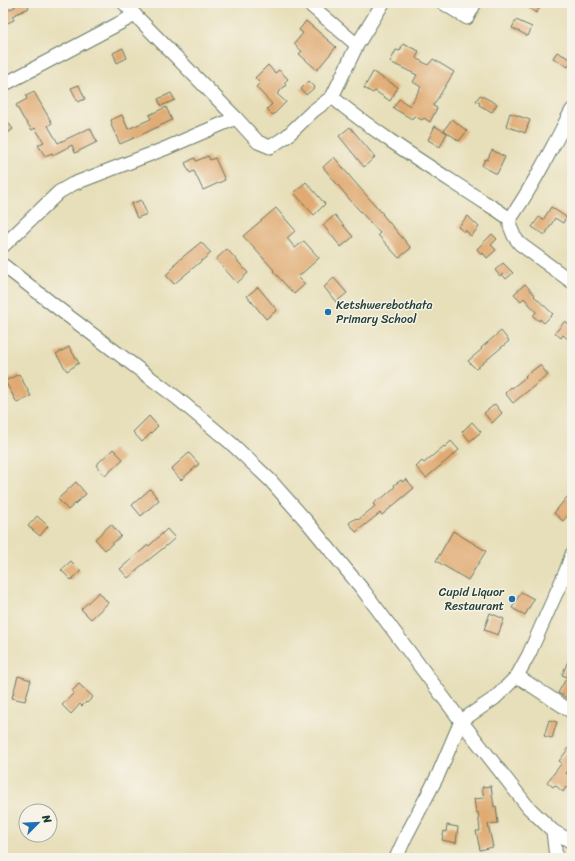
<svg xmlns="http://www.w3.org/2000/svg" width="575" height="861" viewBox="0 0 575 861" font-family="Sriracha,sans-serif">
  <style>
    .building { fill: #e0aa72 }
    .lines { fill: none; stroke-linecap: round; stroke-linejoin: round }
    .minor-casing { stroke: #657663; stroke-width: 15 }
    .minor { stroke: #fff; stroke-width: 13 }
    .poi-dot { fill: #1f6fb2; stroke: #f7f3e8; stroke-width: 1.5 }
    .labels { text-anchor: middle; stroke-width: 3; stroke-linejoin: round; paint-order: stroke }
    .poi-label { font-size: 12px; fill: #1f3d34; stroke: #f7f3e8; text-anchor: start }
  </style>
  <rect width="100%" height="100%" fill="#f7f3e8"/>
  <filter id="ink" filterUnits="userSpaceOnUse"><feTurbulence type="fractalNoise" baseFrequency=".025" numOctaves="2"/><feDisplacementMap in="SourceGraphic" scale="8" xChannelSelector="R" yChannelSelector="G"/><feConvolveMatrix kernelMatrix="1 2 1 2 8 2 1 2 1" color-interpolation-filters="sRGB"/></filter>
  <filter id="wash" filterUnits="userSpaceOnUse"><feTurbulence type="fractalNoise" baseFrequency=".012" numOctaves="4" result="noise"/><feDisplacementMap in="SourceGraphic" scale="16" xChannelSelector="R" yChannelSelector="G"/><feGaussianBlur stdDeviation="0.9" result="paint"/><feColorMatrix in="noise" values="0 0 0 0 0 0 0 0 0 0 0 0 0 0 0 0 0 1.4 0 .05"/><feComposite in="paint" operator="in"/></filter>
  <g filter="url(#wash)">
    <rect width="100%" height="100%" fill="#e7dfb9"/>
    <g id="blocks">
      <g class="building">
        <polygon points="14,3 27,3 29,8 12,16 14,20 3,25 3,12 15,7"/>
        <polygon points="522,3 543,3 536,13"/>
        <polygon points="516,20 532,27 528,36 512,28"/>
        <polygon points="306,21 336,47 317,70 299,54 302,51 294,44 303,33 299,30"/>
        <polygon points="403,44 419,51 416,58 428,65 433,59 454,72 433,106 437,108 430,122 424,118 422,120 414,116 412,119 393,108 399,99 410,106 421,87 413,82 417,75 390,62 396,50 400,51"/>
        <polygon points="123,48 127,58 117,63 113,53"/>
        <polygon points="557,52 572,60 568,67 553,58"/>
        <polygon points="268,65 275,73 279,70 288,79 284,83 286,85 277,94 286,102 273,115 267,109 272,104 256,87 260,83 255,78"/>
        <polygon points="373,72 398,87 390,101 375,91 373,93 364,88"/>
        <polygon points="309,81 315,87 306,95 301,89"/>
        <polygon points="79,85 85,99 78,102 71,88"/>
        <polygon points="34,92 52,123 48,126 58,143 90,128 97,142 75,153 72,145 53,155 52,153 45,156 38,145 44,142 35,128 32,130 23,118 16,105 27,99 26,96"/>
        <polygon points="171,93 175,100 161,106 158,99"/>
        <polygon points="480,95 497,104 492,112 479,105 480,103 476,101"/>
        <polygon points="166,107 172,120 143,134 120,144 111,125 112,124 111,120 122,115 128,129 151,119 149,115"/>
        <polygon points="510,113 530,120 525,133 506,126"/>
        <polygon points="3,116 13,129 3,137"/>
        <polygon points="452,119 467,131 459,141 444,130"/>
        <polygon points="435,126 447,133 440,147 428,140"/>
        <polygon points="350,127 375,157 364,167 339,136"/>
        <polygon points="492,150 505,157 497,174 482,166 485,159 487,160"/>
        <polygon points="208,156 210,160 215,158 225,180 203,190 194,171 190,173 185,163 195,158 196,161"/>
        <polygon points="334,157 352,179 383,214 382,214 411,248 399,258 378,235 380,233 350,200 323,167"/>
        <polygon points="306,182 325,204 314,215 294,193"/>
        <polygon points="141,200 147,214 137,218 131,204"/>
        <polygon points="551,207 566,217 563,223 555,218 545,235 532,227 539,217 543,220"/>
        <polygon points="276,208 295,230 295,231 287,238 295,248 304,241 319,258 298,277 305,284 294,294 273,271 274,270 243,236"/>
        <polygon points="335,215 353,237 341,247 323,225"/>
        <polygon points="468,216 479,227 471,236 465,230 464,232 458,227"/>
        <polygon points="492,234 497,239 491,245 496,250 487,258 483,253 482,255 477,249"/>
        <polygon points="201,242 211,253 174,284 166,275 175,266 173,265"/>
        <polygon points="227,249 248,273 237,283 216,259"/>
        <polygon points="503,263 513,273 506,279 502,274 500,276 495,270"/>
        <polygon points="334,278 347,293 336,302 324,287"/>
        <polygon points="525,284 535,295 534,296 553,314 544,323 540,319 539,321 533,316 536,312 524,298 521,301 514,294"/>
        <polygon points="258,287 277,310 266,319 247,296"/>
        <polygon points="565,321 572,327 572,334 568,339 563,335 561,338 555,333"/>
        <polygon points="501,331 509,341 476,369 468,361 482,349 481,348"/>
        <polygon points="69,347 79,363 67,371 56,354"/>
        <polygon points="540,365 548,375 524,394 513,403 505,393 511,387 512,388 526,377 525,376"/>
        <polygon points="19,374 31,396 17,403 5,381"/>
        <polygon points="495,404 502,413 492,423 484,413"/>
        <polygon points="149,416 158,426 142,442 133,432"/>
        <polygon points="472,422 481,432 470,441 462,432"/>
        <polygon points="451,441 459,450 426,478 416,467 422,461 424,463 444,446 445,447"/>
        <polygon points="113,449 123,459 105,476 96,465"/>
        <polygon points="189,453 199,464 181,480 171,469"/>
        <polygon points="406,479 414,488 382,515 380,513 356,532 349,523 356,518 358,520 375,506 373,504 379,499 380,500 395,487 394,485 401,480 402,482"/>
        <polygon points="76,482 86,494 68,510 58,499"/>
        <polygon points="150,489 159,500 141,516 132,505"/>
        <polygon points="567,497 572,501 572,511 563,521 554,513"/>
        <polygon points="37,516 48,526 40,536 28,526"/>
        <polygon points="111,524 121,536 105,550 95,539"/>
        <polygon points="167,529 175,538 166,546 136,570 137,570 128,578 120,569 148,545 149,546"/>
        <polygon points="453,531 486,551 468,580 436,561"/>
        <polygon points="71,561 81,571 71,580 61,570"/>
        <polygon points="99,592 108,603 91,619 81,609"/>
        <polygon points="521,592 534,599 525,615 512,608"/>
        <polygon points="490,613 504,619 498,635 484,630"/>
        <polygon points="572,652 572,688 567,698 558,693 567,677 562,675"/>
        <polygon points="18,676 31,680 25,701 12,698"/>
        <polygon points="79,684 93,697 87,703 86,702 82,706 80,704 71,714 62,705 74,693 72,691"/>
        <polygon points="549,720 557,722 552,738 544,736"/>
        <polygon points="572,744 572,765 566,773 572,777 572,792 566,787 563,792 555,785 553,787 547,782 562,763 559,761"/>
        <polygon points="491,786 494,807 496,806 498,823 488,824 493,847 480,850 476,831 480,831 478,812 476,812 474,799 484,798 482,787"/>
        <polygon points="447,825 458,827 456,843 442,840 444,831 446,832"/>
      </g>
    </g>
  </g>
  <g filter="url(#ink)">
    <use href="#blocks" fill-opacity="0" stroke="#657663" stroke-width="1"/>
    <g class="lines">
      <g class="minor-casing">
        <g id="minor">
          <polyline points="124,3 135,15 236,118 258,142 270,147 287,136 313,111 332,97 357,45 383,3"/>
          <polyline points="308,3 357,45"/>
          <polyline points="443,3 467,18 475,3"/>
          <polyline points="3,85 135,15"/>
          <path d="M332,97C379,136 432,168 484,202L497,210L510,219"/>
          <path d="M572,110C565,122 560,134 553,146C540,171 526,196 510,219V226L514,236L520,244L572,282"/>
          <polyline points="3,246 59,192 73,184 164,149 236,118"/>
          <polyline points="3,265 59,309 177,398 232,444 270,480 308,523 363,590 461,721 528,807 553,831 572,842"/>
          <polyline points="517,676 572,712"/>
          <polyline points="553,831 556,858"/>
          <polyline points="396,858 406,836 438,775 461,721 495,698 517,676 529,654 566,571 572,554"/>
        </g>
      </g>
      <use href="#minor" class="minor"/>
    </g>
  </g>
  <g class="poi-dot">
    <circle cx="328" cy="312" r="4"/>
    <circle cx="512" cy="599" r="4"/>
  </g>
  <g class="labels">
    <g class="poi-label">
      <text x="336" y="309">Ketshwerebothata<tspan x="336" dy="14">Primary School</tspan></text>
      <text x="504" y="596" text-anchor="end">Cupid Liquor<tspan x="504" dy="14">Restaurant</tspan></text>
    </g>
  </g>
  <rect width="575" height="861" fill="none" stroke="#f7f3e8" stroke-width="16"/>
  <g transform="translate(38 823) rotate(66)"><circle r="19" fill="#f7f3e8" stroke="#a1aaa0"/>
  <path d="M0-3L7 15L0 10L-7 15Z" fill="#1f6fb2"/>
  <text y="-6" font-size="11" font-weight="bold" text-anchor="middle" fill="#1f3d34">N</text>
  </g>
</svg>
